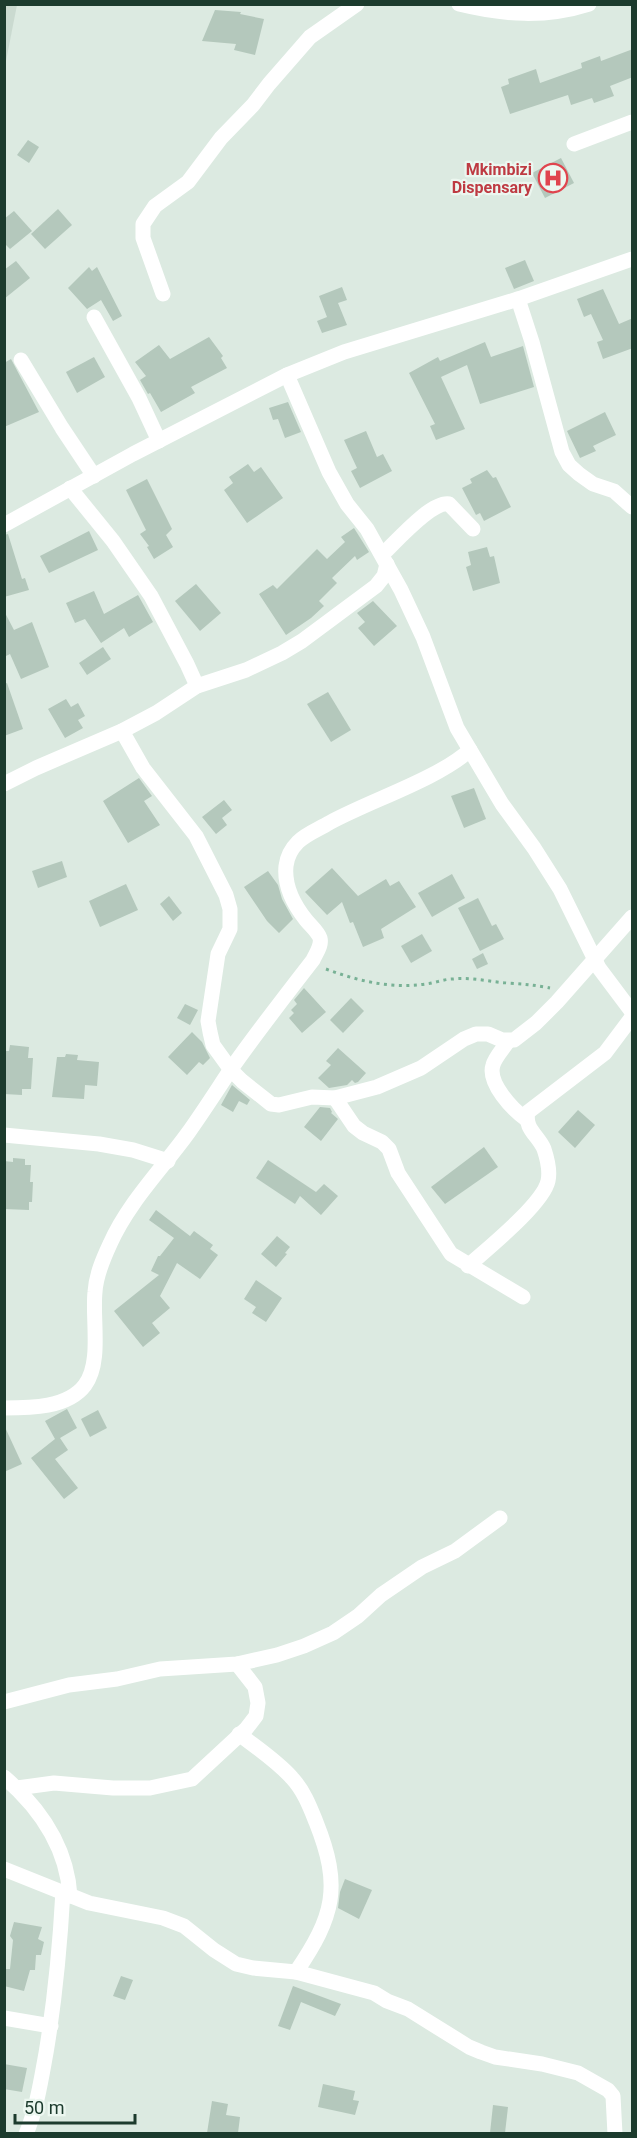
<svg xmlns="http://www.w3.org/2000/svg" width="637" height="2138" viewBox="0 0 637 2138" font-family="Roboto,sans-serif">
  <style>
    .built { fill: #cadad0 }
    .building { fill: #b4c8bc }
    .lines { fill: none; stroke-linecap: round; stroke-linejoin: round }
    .path { stroke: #78b195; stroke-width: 3; stroke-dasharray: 3 4.5; stroke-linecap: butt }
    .minor { stroke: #fff; stroke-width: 15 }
    .labels { text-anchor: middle; stroke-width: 4.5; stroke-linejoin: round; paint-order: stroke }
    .health-label { font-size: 16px; font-weight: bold; fill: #be3a42; stroke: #ecf7f0; text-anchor: end }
  </style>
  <rect width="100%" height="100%" fill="#dceae1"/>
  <polygon class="built" points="5,4 17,5 5,66 4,5"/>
  <g class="building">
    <polygon points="215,10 241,12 240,14 264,19 255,55 234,50 236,44 202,41"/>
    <polygon points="633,49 633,77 610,86 614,96 594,103 592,98 571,105 568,95 510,114 501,87 509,84 508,79 536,69 540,83 582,68 581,63 600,56 601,61"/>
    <polygon points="28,140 39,147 29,163 17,155"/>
    <polygon points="561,158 574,183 545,198 532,173"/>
    <polygon points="58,209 72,225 45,249 31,234"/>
    <polygon points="14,211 32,231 10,249 4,243 4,219"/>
    <polygon points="525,260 534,281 514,289 505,268"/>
    <polygon points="16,261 30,278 4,299 4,270"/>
    <polygon points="89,267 92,271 97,267 122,316 113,321 101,300 87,309 68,288"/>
    <polygon points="342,287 347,300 338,303 347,325 322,333 317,321 327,317 319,296"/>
    <polygon points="603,289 619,324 633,318 633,348 603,359 597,342 603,340 591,314 584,317 577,299"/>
    <polygon points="209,337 223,356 221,358 227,368 191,387 195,393 161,412 150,393 148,394 140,380 146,376 135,362 159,345 170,359"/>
    <polygon points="485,342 491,357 523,346 534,387 480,404 467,365 441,377 465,429 436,440 430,426 435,424 409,373 438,357 440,361"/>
    <polygon points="94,357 105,377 77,393 66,372"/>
    <polygon points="11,359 39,412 4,427 4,363"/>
    <polygon points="288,402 301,432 285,438 278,419 273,420 269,408"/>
    <polygon points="605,412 616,435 593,446 596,451 580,458 567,431"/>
    <polygon points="366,431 377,457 383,454 392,471 360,488 351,471 357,468 344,440"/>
    <polygon points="248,464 254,472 261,467 283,498 247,523 224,490 233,483 229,477"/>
    <polygon points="487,470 493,478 496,477 511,507 484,521 480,513 476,515 462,488 472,483 470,479"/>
    <polygon points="147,479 172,529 166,535 173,547 154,559 147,547 149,546 140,534 146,530 126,490"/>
    <polygon points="354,528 369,552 357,560 355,556 332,578 337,583 319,601 324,606 311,618 286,635 259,594 273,585 277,589 317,549 327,559 345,542 341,537"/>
    <polygon points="89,531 98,550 49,573 40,556"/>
    <polygon points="8,534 22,579 25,578 29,590 4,597 4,535"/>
    <polygon points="487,547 490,557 494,556 500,583 473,591 466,567 471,565 468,552"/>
    <polygon points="196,584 221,613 200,631 175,601"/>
    <polygon points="94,591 104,614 138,595 153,622 129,637 124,628 101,643 85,619 75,623 66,603"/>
    <polygon points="373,601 397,626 374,646 358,628 365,622 357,613"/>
    <polygon points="4,611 14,630 32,622 49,667 21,679 10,654 4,657"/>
    <polygon points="103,647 111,659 87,675 79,663"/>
    <polygon points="7,683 23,729 4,736 4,684"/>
    <polygon points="328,692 351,730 331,742 307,704"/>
    <polygon points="66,699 71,707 78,703 85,716 78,720 83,728 65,738 48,709"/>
    <polygon points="139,778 152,796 144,801 160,825 128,843 103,801"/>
    <polygon points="474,788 486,819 464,828 451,796"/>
    <polygon points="224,800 232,810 222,818 227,825 216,834 202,817"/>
    <polygon points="62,861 67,877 38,888 32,871"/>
    <polygon points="332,868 358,896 386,879 390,886 399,881 416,907 381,929 384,938 363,947 353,922 350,923 342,902 327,915 305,892"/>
    <polygon points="268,871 278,885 282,899 293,919 279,933 267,921 244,887"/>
    <polygon points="452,874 465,898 432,917 418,893"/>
    <polygon points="126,884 138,910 100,927 89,901"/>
    <polygon points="169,896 182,913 173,921 160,904"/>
    <polygon points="478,898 492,926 496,924 504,939 480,951 458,908"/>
    <polygon points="422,934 432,951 411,963 401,946"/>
    <polygon points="483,953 488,964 477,969 472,959"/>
    <polygon points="304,988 326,1012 302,1033 289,1018 294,1013 291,1010 297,1004 294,1000"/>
    <polygon points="351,998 364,1011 343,1033 330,1020"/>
    <polygon points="185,1004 198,1010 190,1025 177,1018"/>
    <polygon points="192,1032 202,1042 210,1058 203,1065 199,1062 187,1075 168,1057"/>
    <polygon points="10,1045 29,1047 28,1058 33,1058 31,1089 22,1089 22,1095 4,1094 4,1051 9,1051"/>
    <polygon points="338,1048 366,1073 358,1082 355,1083 352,1080 347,1085 329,1088 318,1078 331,1065 326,1061"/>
    <polygon points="66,1054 78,1055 77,1060 99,1062 97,1086 85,1085 84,1099 52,1097 57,1057 65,1057"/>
    <polygon points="232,1085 250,1100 247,1105 239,1101 233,1112 221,1105"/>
    <polygon points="320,1107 330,1108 332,1112 331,1113 338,1119 321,1141 304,1127"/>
    <polygon points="578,1110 595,1125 575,1148 558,1132"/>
    <polygon points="484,1147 498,1167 445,1204 431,1187"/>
    <polygon points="13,1158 25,1159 25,1165 31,1165 30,1182 33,1182 32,1202 29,1202 29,1210 4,1209 4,1161 13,1162"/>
    <polygon points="268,1160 316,1192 324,1184 338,1196 321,1215 300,1196 295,1204 256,1178"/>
    <polygon points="156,1210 190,1236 194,1231 213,1245 210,1249 218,1255 200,1279 177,1263 160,1296 170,1308 152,1323 160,1333 143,1347 114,1311 159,1275 151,1271 158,1256 160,1256 174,1238 149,1220"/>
    <polygon points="277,1236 290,1247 285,1253 287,1254 276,1267 261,1254"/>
    <polygon points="256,1280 282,1298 266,1322 252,1313 256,1307 244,1299"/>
    <polygon points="67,1409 77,1428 60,1438 68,1450 55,1459 78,1488 64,1499 31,1458 55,1439 45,1421"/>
    <polygon points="98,1410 107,1428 90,1437 81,1419"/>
    <polygon points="4,1425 22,1464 4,1472"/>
    <polygon points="345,1879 372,1890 359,1919 338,1908 340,1892"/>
    <polygon points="14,1922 42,1927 38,1939 44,1942 41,1955 36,1955 35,1970 30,1970 24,1991 4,1986 4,1969 10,1969 13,1940 10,1936"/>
    <polygon points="121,1976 133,1980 125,2000 113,1996"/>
    <polygon points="293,1986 341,2004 335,2016 301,2002 290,2030 278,2026"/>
    <polygon points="4,2064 27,2068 22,2092 4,2089"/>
    <polygon points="323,2084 355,2091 353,2100 359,2101 355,2115 318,2107"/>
    <polygon points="212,2101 228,2104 226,2115 240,2117 238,2133 207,2133"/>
    <polygon points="493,2105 508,2107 505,2133 490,2133"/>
  </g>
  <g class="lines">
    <path class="path" d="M326,969C358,981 391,989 426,984C435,983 444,979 453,979C472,977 490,982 508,983C523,984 535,985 550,988"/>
    <g class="minor">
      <path d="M459,4C504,15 545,18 589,4"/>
      <polyline points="574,144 632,122"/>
      <polyline points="163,294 143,238 143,224 155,206 188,182 221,138 253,105 269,84 310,37 357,4"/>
      <polyline points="518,299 532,342 562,452 569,465 579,474 593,484 614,491 632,507"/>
      <polyline points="94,317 139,398 159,441"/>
      <polyline points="21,360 62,428 94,476"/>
      <polyline points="287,375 329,472 347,504 367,529 401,590 423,637 457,728 502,804 534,848 560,889 599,968 632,1012"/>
      <polyline points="70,488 113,541 151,596 187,664 197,686"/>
      <polyline points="4,525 133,454 287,375 344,352 518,299 632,259"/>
      <path d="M382,555C396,542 431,501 449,504L473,529"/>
      <polyline points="122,731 143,768 196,836 226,895 230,909 230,929 218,954 208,1021 210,1032 213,1045 231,1070 242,1081 271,1104 279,1105 312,1097 335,1098 377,1087 421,1068 464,1039 476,1034 488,1034 502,1040 514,1040 536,1023 557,1002 632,917"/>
      <polyline points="4,784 36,768 122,731 156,713 197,686 246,670 282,653 302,641 376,586 384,576 387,564"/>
      <path d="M508,1041C504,1048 495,1057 493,1065C487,1083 513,1110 526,1119"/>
      <polyline points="335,1098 354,1126 363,1133 382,1142 389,1149 398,1173 451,1254 523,1297"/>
      <polyline points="4,1135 99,1144 133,1150 168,1161"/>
      <path d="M468,1266C487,1249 543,1204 548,1181C550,1172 547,1158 544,1149C538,1135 524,1129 528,1112L605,1053L632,1017"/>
      <path d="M4,1408C30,1408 68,1408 85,1385C102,1362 92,1319 95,1292C96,1275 103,1259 110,1244C128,1203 162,1169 188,1133C203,1112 217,1090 231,1069C257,1032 285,996 313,960C316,953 322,946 320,938C318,932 310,925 306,920C294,905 284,886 286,866C287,857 292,848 298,842C306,834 319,829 329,823C371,800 436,780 470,750"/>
      <polyline points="4,1702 69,1685 117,1679 160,1669 237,1664 277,1655 304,1646 333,1633 358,1616 381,1595 422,1567 455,1551 500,1518"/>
      <path d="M239,1734C257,1748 277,1761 292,1778C304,1791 310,1807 316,1822C342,1887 334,1916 296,1972"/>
      <path d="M4,1777C40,1808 67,1848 70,1896"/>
      <polyline points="17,1788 54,1783 113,1788 150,1788 192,1779 246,1729 256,1716 258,1703 255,1687 237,1664"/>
      <polyline points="4,1869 89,1903 163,1918 184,1926 214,1950 236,1964 253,1968 296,1972 374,1993 387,2001 408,2009 469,2047 481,2052 495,2057 542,2064 578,2073 608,2090 613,2096 615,2134"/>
      <polyline points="4,2018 51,2026"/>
      <path d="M26,2134C37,2108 41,2080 46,2053C55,1999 60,1946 63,1891"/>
    </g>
  </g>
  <defs>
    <g id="hospital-ring" transform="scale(1.5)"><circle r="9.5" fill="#ecf7f0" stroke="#e0444e" stroke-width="1.5"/><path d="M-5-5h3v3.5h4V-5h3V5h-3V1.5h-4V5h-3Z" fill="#e0444e"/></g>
  </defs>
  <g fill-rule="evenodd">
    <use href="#hospital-ring" x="553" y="178"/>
  </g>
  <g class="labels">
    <g class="health-label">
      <text x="532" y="175">Mkimbizi<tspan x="532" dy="18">Dispensary</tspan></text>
    </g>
  </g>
  <rect width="637" height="2138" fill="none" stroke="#1c3b2d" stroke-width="12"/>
  <path d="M15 2114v9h120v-9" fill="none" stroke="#1c3b2d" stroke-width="3"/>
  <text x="24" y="2114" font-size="18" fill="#1c3b2d" stroke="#ecf7f0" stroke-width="4.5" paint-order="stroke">50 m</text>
</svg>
